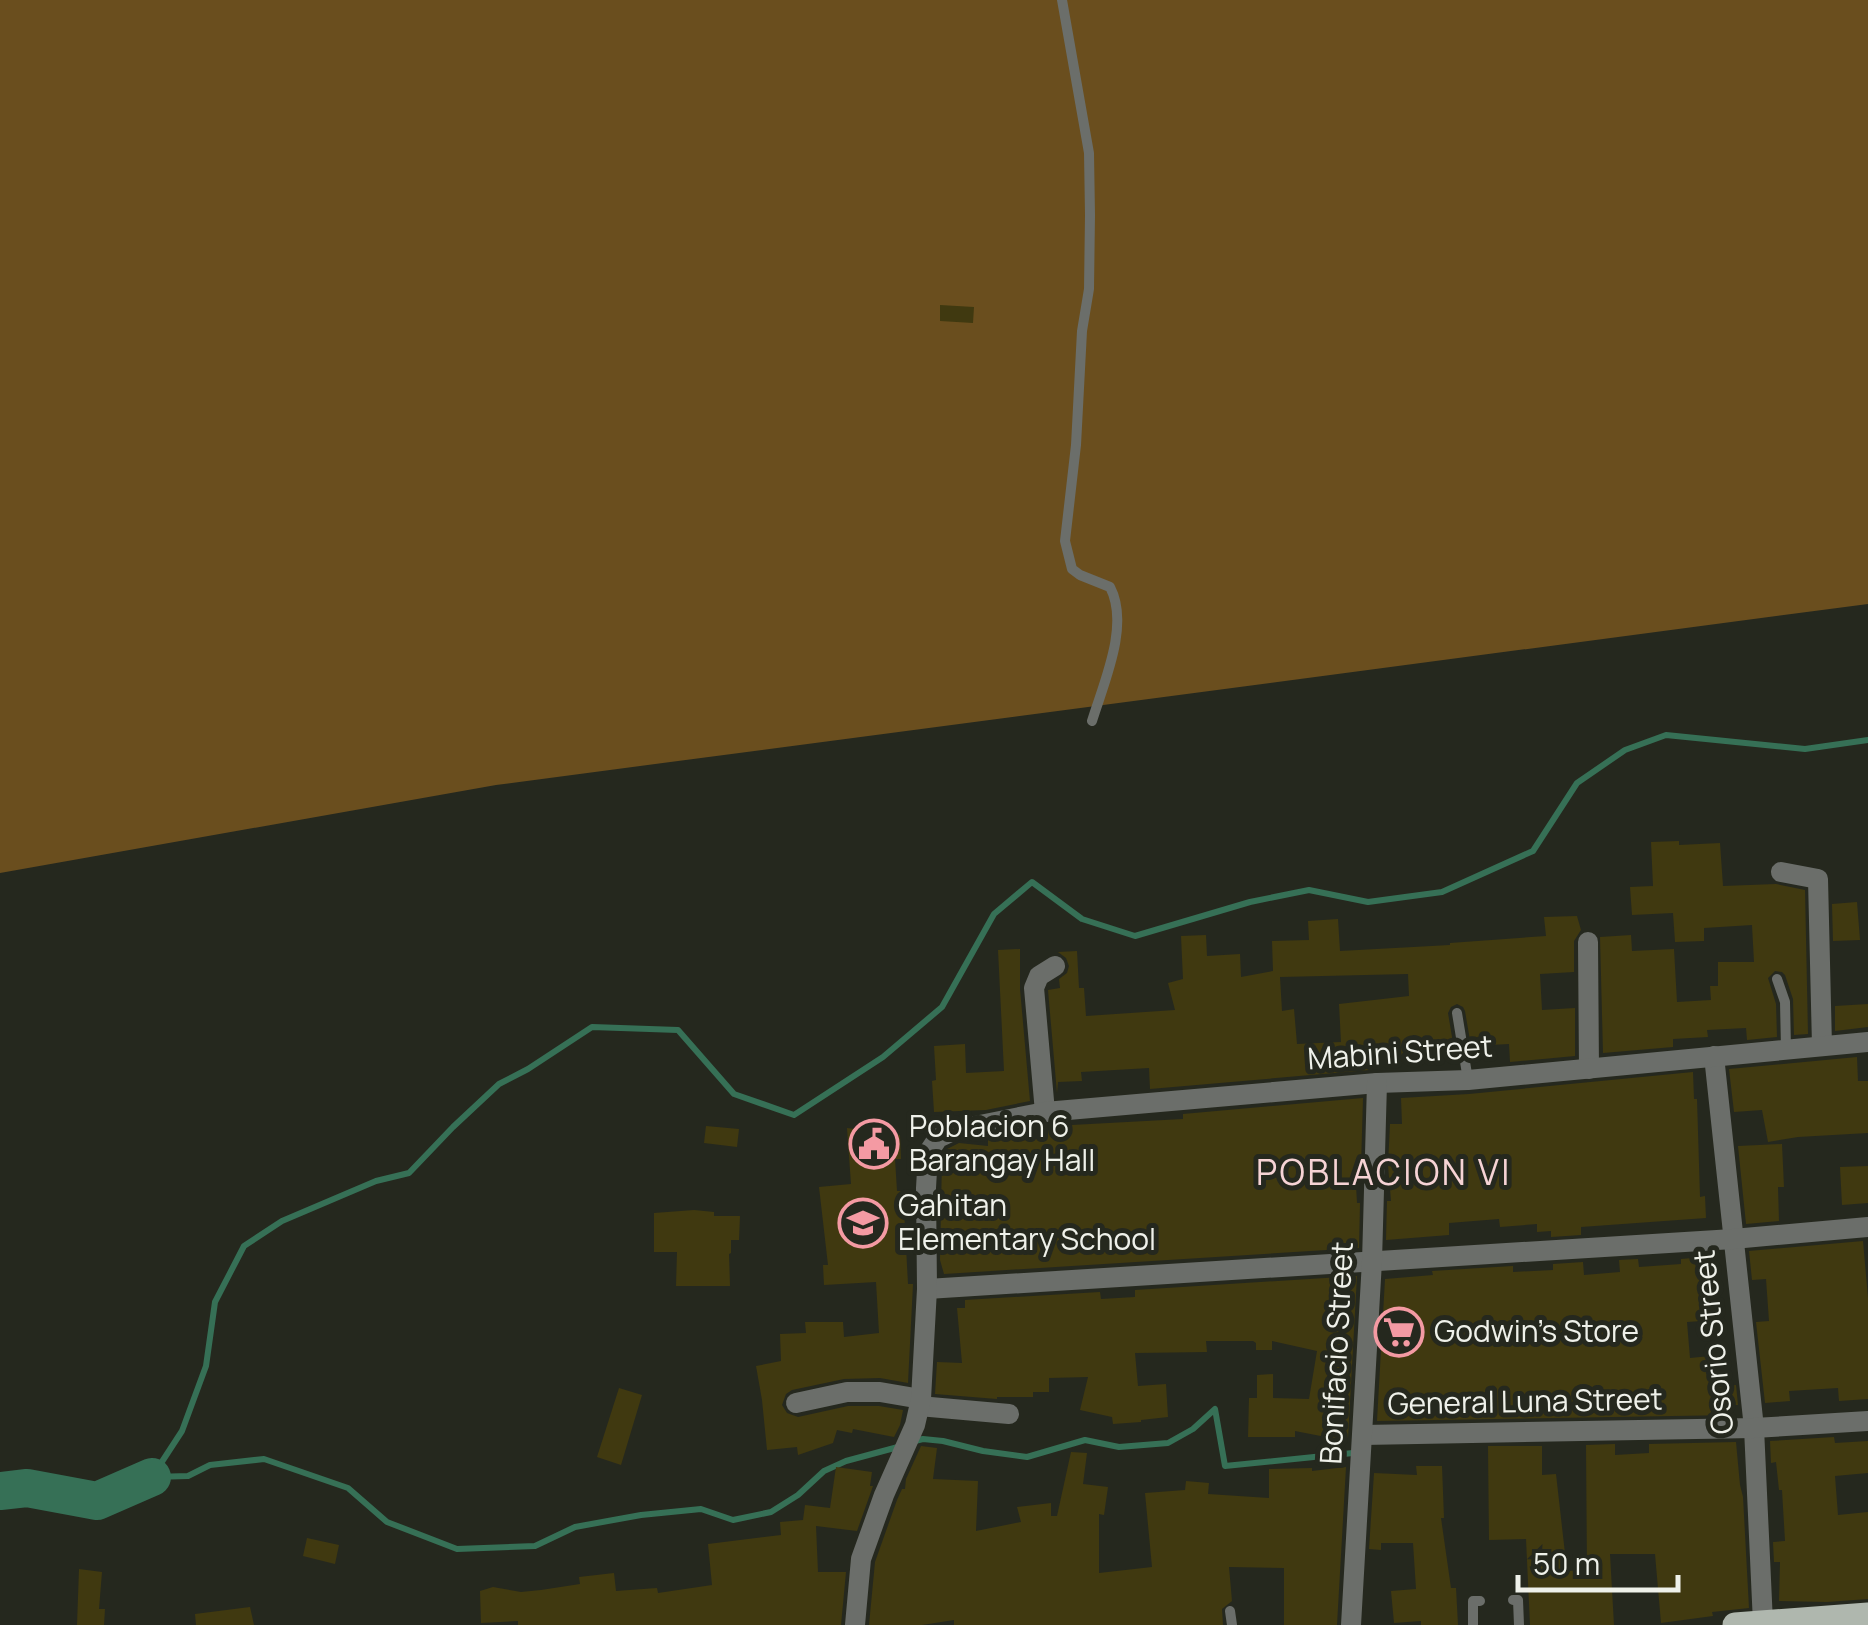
<svg xmlns="http://www.w3.org/2000/svg" width="1868" height="1625" viewBox="0 0 1868 1625" font-family="Manrope,sans-serif">
  <style>
    .forest { fill: #6a4e1e }
    .lines { fill: none; stroke-linecap: round; stroke-linejoin: round }
    .stream { stroke: #367056; stroke-width: 6 }
    .river { stroke: #367056; stroke-width: 38 }
    .building { fill: #403910; fill-rule: evenodd }
    .lane { stroke: #6b6e6a; stroke-width: 10 }
    .street { stroke: #6b6e6a; stroke-width: 20 }
    .primary { stroke: #afb7ae; stroke-width: 25 }
    .labels { text-anchor: middle; stroke-width: 10; stroke-linejoin: round; paint-order: stroke }
    .street-label { font-size: 30px; fill: #eff1ea; stroke: #25281e }
    .poi-label { font-size: 30px; fill: #eff1ea; stroke: #25281e; text-anchor: start }
    .quarter-label { font-size: 35px; letter-spacing: 2.5px; fill: #f6d3d5; stroke: #25281e }
  </style>
  <rect width="100%" height="100%" fill="#25281e"/>
  <polygon class="forest" points="0,0 1868,0 1868,604 496,785 0,873"/>
  <g class="lines">
    <g class="stream">
      <polyline points="915,1441 923,1439 943,1441 983,1451 1027,1457 1085,1440 1119,1447 1168,1443 1193,1429 1215,1409 1225,1466 1353,1453"/>
      <polyline points="152,1477 182,1431 206,1366 215,1302 244,1246 282,1221 376,1181 409,1173 453,1127 499,1084 528,1069 592,1027 678,1030 734,1094 794,1115 883,1057 942,1007 994,914 1032,882 1082,919 1135,936 1250,902 1309,890 1368,902 1442,892 1533,851 1577,783 1625,750 1666,735 1805,749 1868,740"/>
      <polyline points="153,1477 188,1476 210,1465 264,1459 348,1488 387,1522 457,1549 535,1546 575,1527 641,1515 701,1509 733,1520 771,1512 798,1495 824,1471 846,1461 898,1447"/>
    </g>
    <polyline class="river" points="0,1491 27,1488 97,1501 152,1477"/>
  </g>
  <g class="building">
    <polygon points="940,305 974,307 973,323 940,321"/>
    <polygon points="1679,841 1679,845 1720,843 1723,886 1776,884 1805,890 1808,1034 1794,1035 1793,999 1785,975 1782,972 1775,971 1768,978 1776,1004 1777,1037 1747,1040 1746,1028 1707,1030 1708,1037 1673,1039 1673,1047 1603,1053 1600,937 1631,935 1632,951 1674,949 1677,1002 1711,1000 1710,986 1718,986 1718,962 1754,962 1752,925 1704,928 1704,941 1675,942 1673,913 1632,915 1630,887 1653,886 1651,842"/>
    <polygon points="1857,902 1860,940 1833,941 1832,904"/>
    <path d="M1577,916L1581,930L1574,941V972L1540,974L1542,1010L1575,1008V1056L1510,1062L1509,1044L1471,1046L1465,1011L1463,1007L1457,1004L1451,1007L1448,1013L1453,1043L1423,1045L1424,1060L1368,1063L1369,1070L1150,1089L1149,1068L1081,1072L1082,1081L1058,1082L1057,1093L1048,990L1060,988L1059,979L1067,973L1069,966L1066,958L1058,952L1077,951L1079,988H1084L1086,1016L1175,1010L1168,983L1183,979L1181,936L1206,935L1207,956L1240,954L1241,977L1273,971L1272,941L1309,940L1308,921L1338,919L1340,951L1450,945V943L1546,936L1544,917ZM1408,974L1409,996L1339,1004L1341,1042L1297,1044L1294,1009L1282,1011L1280,977Z"/>
    <polygon points="1020,949 1020,989 1030,1101 986,1110 934,1112 932,1081 936,1080 934,1046 965,1044 966,1073 1004,1071 998,950"/>
    <polygon points="1868,1004 1868,1027 1835,1031 1835,1006"/>
    <polygon points="1857,1057 1858,1081 1868,1081 1868,1133 1798,1137 1768,1142 1762,1110 1734,1112 1729,1069"/>
    <polygon points="1693,1072 1694,1099 1697,1099 1700,1197 1705,1196 1706,1218 1581,1227 1581,1235 1551,1237 1551,1231 1537,1232 1537,1224 1500,1227 1499,1219 1449,1223 1449,1235 1386,1240 1387,1201 1391,1201 1388,1165 1390,1124 1402,1124 1401,1098 1469,1094"/>
    <polygon points="1363,1098 1361,1166 1355,1167 1357,1203 1360,1203 1359,1248 944,1274 940,1260 942,1158 947,1149 959,1143 988,1146 988,1137 1036,1128 1036,1131 1072,1129 1072,1125 1183,1119 1183,1114"/>
    <polygon points="706,1126 739,1129 737,1147 704,1143"/>
    <polygon points="847,1128 900,1135 901,1159 895,1159 897,1191 903,1191 908,1284 913,1284 908,1383 880,1378 844,1379 792,1390 786,1394 782,1405 787,1413 798,1417 848,1406 879,1406 903,1410 900,1425 894,1437 853,1429 852,1433 837,1430 833,1443 798,1455 797,1447 767,1450 762,1400 756,1366 781,1361 780,1334 806,1333 805,1322 843,1322 844,1337 879,1333 876,1282 824,1285 823,1265 828,1265 819,1187 851,1184"/>
    <polygon points="1782,1144 1784,1187 1778,1187 1779,1221 1746,1224 1738,1146"/>
    <polygon points="1868,1166 1868,1203 1842,1205 1840,1167"/>
    <polygon points="694,1210 714,1212 714,1216 740,1216 739,1240 731,1240 731,1253 729,1254 730,1286 676,1286 677,1252 654,1252 654,1213"/>
    <polygon points="1863,1241 1868,1298 1868,1399 1839,1401 1838,1388 1789,1391 1790,1401 1765,1403 1756,1322 1769,1321 1766,1279 1752,1280 1749,1251"/>
    <polygon points="1704,1257 1707,1294 1714,1294 1716,1320 1687,1322 1690,1358 1721,1355 1723,1386 1736,1385 1738,1405 1732,1405 1733,1415 1377,1421 1385,1279 1433,1275 1432,1271 1513,1266 1513,1272 1553,1270 1553,1264 1583,1262 1584,1275 1620,1272 1619,1260 1638,1259 1639,1267 1681,1264 1681,1259"/>
    <polygon points="1357,1276 1348,1438 1331,1438 1295,1431 1295,1437 1248,1437 1249,1398 1257,1398 1257,1375 1273,1374 1273,1398 1309,1399 1317,1351 1272,1341 1272,1350 1256,1350 1256,1343 1253,1341 1206,1341 1207,1352 1135,1353 1138,1386 1166,1384 1168,1417 1141,1420 1141,1422 1113,1424 1112,1417 1080,1410 1088,1377 1049,1378 1049,1392 1033,1392 1033,1397 997,1397 997,1399 935,1394 937,1362 962,1363 957,1308 965,1308 965,1300 1100,1292 1101,1299 1135,1297 1135,1290"/>
    <polygon points="619,1388 642,1395 621,1465 597,1457"/>
    <polygon points="1834,1437 1835,1443 1868,1441 1868,1473 1835,1476 1838,1515 1868,1512 1868,1599 1827,1602 1779,1601 1780,1562 1774,1562 1773,1542 1785,1541 1782,1490 1779,1490 1776,1462 1771,1463 1770,1441"/>
    <polygon points="1736,1442 1740,1485 1743,1497 1749,1608 1712,1612 1713,1616 1661,1623 1655,1554 1610,1554 1614,1625 1530,1625 1526,1539 1489,1540 1488,1446 1542,1446 1542,1475 1556,1474 1567,1571 1587,1570 1586,1445 1615,1444 1615,1455 1649,1453 1649,1444"/>
    <polygon points="921,1446 937,1448 933,1479 978,1481 976,1531 1021,1522 1017,1507 1051,1503 1051,1516 1057,1516 1071,1452 1087,1453 1083,1484 1108,1487 1104,1515 1099,1514 1099,1573 1152,1567 1145,1493 1185,1490 1186,1481 1209,1483 1208,1494 1269,1498 1269,1469 1312,1468 1312,1471 1346,1467 1337,1625 1284,1625 1284,1568 1229,1567 1232,1601 1222,1609 1223,1625 954,1625 954,1620 922,1625 869,1625 875,1562 897,1500 902,1489 905,1489 906,1479"/>
    <polygon points="1416,1466 1442,1466 1444,1518 1441,1518 1451,1588 1456,1588 1458,1625 1421,1625 1421,1621 1394,1623 1391,1591 1416,1589 1413,1543 1381,1543 1381,1550 1369,1549 1374,1473 1417,1475"/>
    <polygon points="836,1467 872,1472 870,1486 873,1486 857,1531 816,1526 818,1572 846,1572 841,1625 518,1625 518,1621 481,1623 480,1591 493,1587 521,1592 541,1590 580,1584 579,1577 614,1573 616,1591 657,1588 658,1593 712,1585 708,1544 781,1535 780,1522 803,1520 805,1505 830,1508"/>
    <polygon points="307,1538 339,1545 335,1564 303,1556"/>
    <polygon points="79,1569 102,1572 99,1609 105,1609 104,1625 77,1625"/>
    <polygon points="250,1607 254,1625 196,1625 195,1614"/>
  </g>
  <g class="lines">
    <g class="lane">
      <path d="M1062,0L1089,153L1090,215L1089,289L1082,331L1076,445L1065,541L1072,569L1080,575L1110,587C1130,625 1104,682 1092,721"/>
      <polyline points="1777,979 1785,1002 1786,1049"/>
      <polyline points="1457,1013 1468,1080"/>
      <polyline points="1513,1600 1518,1600 1519,1625"/>
      <polyline points="1230,1611 1232,1625"/>
      <polyline points="1473,1625 1473,1601 1480,1601"/>
    </g>
    <g class="street">
      <polyline points="1781,872 1818,879 1822,1046"/>
      <polyline points="1588,942 1589,1069"/>
      <polyline points="1714,1056 1754,1428 1763,1623"/>
      <polyline points="1045,1112 1034,988 1039,976 1055,966"/>
      <polyline points="927,1289 1733,1239 1868,1227"/>
      <polyline points="796,1403 847,1392 880,1392 921,1399"/>
      <polyline points="919,1406 1009,1414"/>
      <polyline points="1363,1435 1754,1428 1868,1421"/>
      <polyline points="855,1625 861,1559 884,1495 915,1425 921,1399 927,1289 926,1188 928,1153 938,1138 955,1130 1045,1112 1377,1083 1468,1080 1868,1042"/>
      <polyline points="1351,1625 1372,1261 1377,1083"/>
    </g>
    <polyline class="primary" points="1735,1625 1868,1615"/>
  </g>
  <defs>
    <g id="civic-ring" transform="scale(2.5)"><circle r="9.5" fill="#25281e" stroke="#f49aa3" stroke-width="1.5"/><path d="M-.6-6.5H3V-4.5H.6V-3L4-1V1h2V6H-6V1h2V-1L-.6-3ZM-1.2 2.5V6h2.4V2.5Z" fill="#f49aa3"/></g>
    <g id="school-ring" transform="scale(2.5)"><circle r="9.5" fill="#25281e" stroke="#f49aa3" stroke-width="1.5"/><path d="M0-5L7-2L0 1L-7-2ZM-4 1L0 2.5L4 1V4Q0 6-4 4Z" fill="#f49aa3"/></g>
    <g id="supermarket-ring" transform="scale(2.5)"><circle r="9.5" fill="#25281e" stroke="#f49aa3" stroke-width="1.5"/><path d="M-6-5.5h2.5l.6 2H6L4.5 2H-2.5L-4.4-4H-6ZM-1.5 3.2a1.3 1.3 0 1 0 .1 0ZM3 3.2a1.3 1.3 0 1 0 .1 0Z" fill="#f49aa3"/></g>
  </defs>
  <g fill-rule="evenodd">
    <use href="#civic-ring" x="874" y="1144"/>
    <use href="#school-ring" x="863" y="1223"/>
    <use href="#supermarket-ring" x="1399" y="1332"/>
  </g>
  <g class="labels">
    <g class="street-label">
      <text transform="translate(1400 1053) rotate(-4)" y="10">Mabini Street</text>
      <text transform="translate(1714 1342) rotate(-96)" y="10">Osorio Street</text>
      <text transform="translate(1337 1353) rotate(-87)" y="10">Bonifacio Street</text>
      <text transform="translate(1525 1402) rotate(-1)" y="10">General Luna Street</text>
    </g>
    <g class="poi-label">
      <text x="909" y="1137">Poblacion 6<tspan x="909" dy="34">Barangay Hall</tspan></text>
      <text x="898" y="1216">Gahitan<tspan x="898" dy="34">Elementary School</tspan></text>
      <text x="1434" y="1342">Godwin's Store</text>
    </g>
    <g class="quarter-label">
      <text x="1384" y="1185">POBLACION VI</text>
    </g>
  </g>
  <path d="M1518 1575v15h160v-15" fill="none" stroke="#eff1ea" stroke-width="5"/>
  <text x="1533" y="1575" font-size="30" fill="#eff1ea" stroke="#25281e" stroke-width="8" paint-order="stroke">50 m</text>
</svg>
